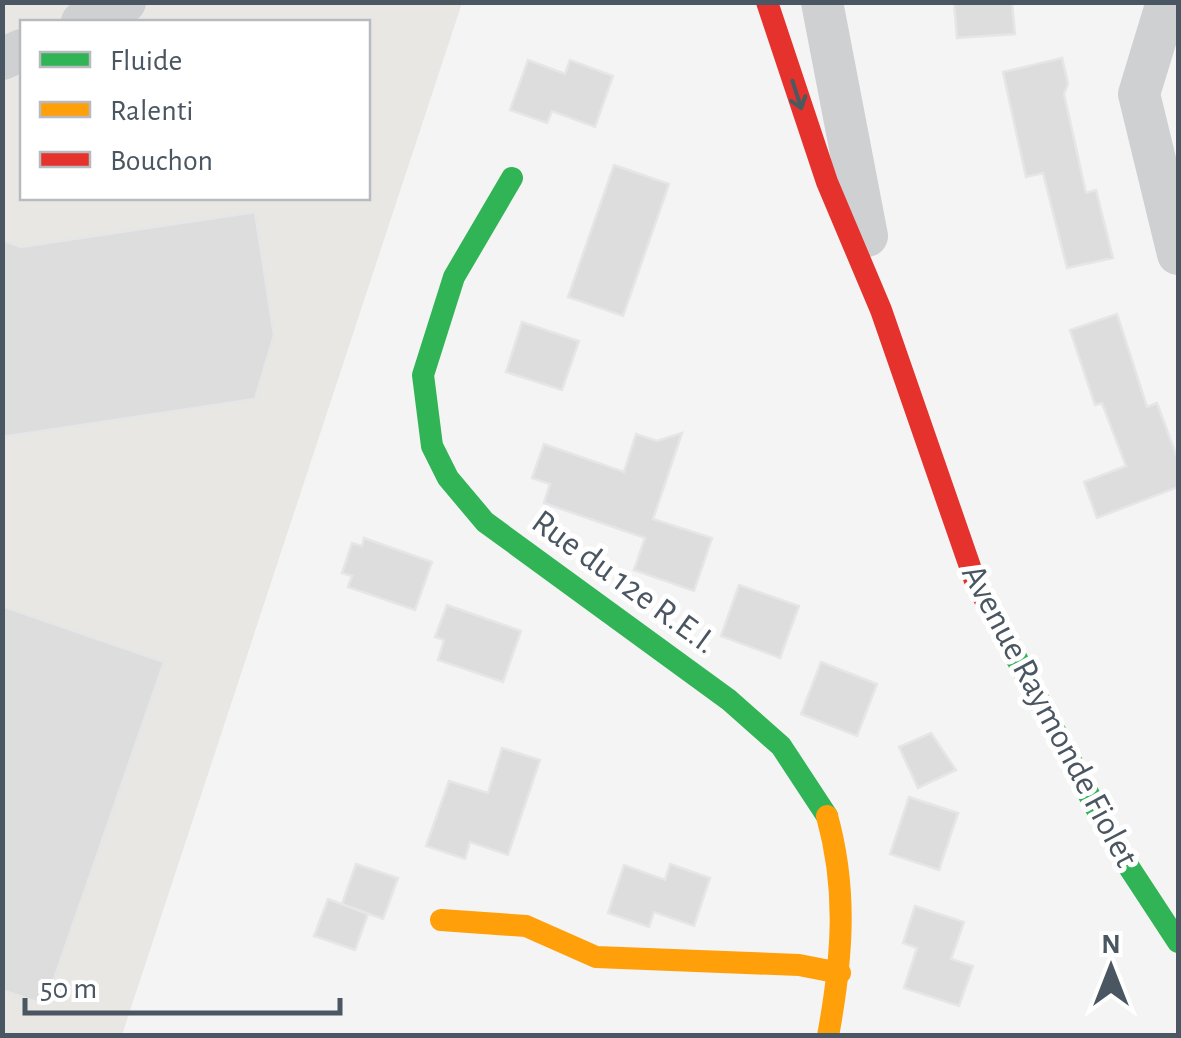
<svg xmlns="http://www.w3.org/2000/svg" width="1181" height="1038" viewBox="0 0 1181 1038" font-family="'Alegreya Sans',sans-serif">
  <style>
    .commercial { fill: #e8e7e3; fill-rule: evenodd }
    .building { fill: #ddddde; stroke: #e5e6e7; stroke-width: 2.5 }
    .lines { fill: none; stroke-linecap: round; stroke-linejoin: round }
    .street { stroke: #ced0d2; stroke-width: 42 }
    .fast { stroke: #30b455; stroke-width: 22 }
    .slow { stroke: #ff9f0a; stroke-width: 22 }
    .jam { stroke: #e5322d; stroke-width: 22 }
    .oneway { stroke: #495b60 }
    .labels { text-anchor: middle; stroke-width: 10; stroke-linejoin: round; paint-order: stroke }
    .street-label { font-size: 35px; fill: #4a5661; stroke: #fff }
  </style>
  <rect width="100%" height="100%" fill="#f4f4f4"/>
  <path class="commercial" d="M2,3H462L122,1035H3ZM22,22H368V198H22Z"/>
  <g class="building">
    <polygon points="954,2 1012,2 1015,34 957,38"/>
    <polygon points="1062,58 1068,84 1064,94 1086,193 1096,190 1113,258 1067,268 1043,173 1026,177 1003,72"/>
    <polygon points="528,60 565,74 570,60 613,76 595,127 552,111 547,123 510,110"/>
    <polygon points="614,165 669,184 623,316 568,297"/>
    <polygon points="255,212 274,335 255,399 2,437 2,240 21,247"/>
    <polygon points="1117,314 1147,407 1157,403 1178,460 1178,487 1097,518 1084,482 1126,466 1102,403 1095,405 1070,330"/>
    <polygon points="522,322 579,341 562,390 506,372"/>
    <polygon points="682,433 653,519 712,538 694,591 634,570 645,538 544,503 550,484 532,478 544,444 624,472 636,434 657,441"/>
    <polygon points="364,538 432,562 415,610 348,587 352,576 342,573 352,543 362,546"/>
    <polygon points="739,585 799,606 780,658 721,636"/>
    <polygon points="447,605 521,631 503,682 438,660 444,640 435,637"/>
    <polygon points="2,606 164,662 45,1005 2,990"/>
    <polygon points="821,662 877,684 857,736 801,714"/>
    <polygon points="931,733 956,770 918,788 899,747"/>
    <polygon points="502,748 540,760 508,855 470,842 465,859 426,846 449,781 488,793"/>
    <polygon points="909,797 958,813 939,870 890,854"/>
    <polygon points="356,864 398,878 383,919 342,904"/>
    <polygon points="670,864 710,878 694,926 654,912 649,927 608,913 624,865 665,880"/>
    <polygon points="328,899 368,914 355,950 314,936"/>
    <polygon points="915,906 964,922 951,959 973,966 959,1006 904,988 917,948 903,943"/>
  </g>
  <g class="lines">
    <g class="street">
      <polyline points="822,2 867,236"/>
      <polyline points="1167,2 1139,94 1178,254"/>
      <polyline points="82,22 125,2"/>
      <polyline points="2,59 22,50"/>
    </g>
    <g class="fast">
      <polyline points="512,178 454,277 423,375 432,446 448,478 485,522 729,700 781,746 827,816"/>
      <polyline points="1011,648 1121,855 1178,942"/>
    </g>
    <g class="slow">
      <path d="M827,816C848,891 842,960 828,1036"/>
      <polyline points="441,920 526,926 596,957 799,965 840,973"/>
    </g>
    <polyline class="jam" points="767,2 827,182 881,310 975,581 1011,648"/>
  </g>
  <defs><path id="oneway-shaft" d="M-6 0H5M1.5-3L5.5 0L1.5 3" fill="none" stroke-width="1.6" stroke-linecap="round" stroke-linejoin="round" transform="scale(2.5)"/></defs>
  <use class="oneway" href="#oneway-shaft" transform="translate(797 95) rotate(72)"/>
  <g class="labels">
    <g class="street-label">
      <text transform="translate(625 581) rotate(36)" y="12">Rue du 12e R.E.I.</text>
      <text transform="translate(1051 715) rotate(62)" y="12">Avenue Raymonde Fiolet</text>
    </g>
  </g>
  <rect width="1181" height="1038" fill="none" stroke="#4a5661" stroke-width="10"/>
  <rect x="20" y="20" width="350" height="180" fill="#ffffff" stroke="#b7bbc0" stroke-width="2.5"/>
  <rect x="40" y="52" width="50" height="15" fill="#30b455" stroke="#b7bbc0" stroke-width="2.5"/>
  <text x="110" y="70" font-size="30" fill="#4a5661">Fluide</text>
  <rect x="40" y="102" width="50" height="15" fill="#ff9f0a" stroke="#b7bbc0" stroke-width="2.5"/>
  <text x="110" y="120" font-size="30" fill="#4a5661">Ralenti</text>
  <rect x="40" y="152" width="50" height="15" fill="#e5322d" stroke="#b7bbc0" stroke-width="2.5"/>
  <text x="110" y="170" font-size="30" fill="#4a5661">Bouchon</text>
  <g transform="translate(1111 968)" stroke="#ffffff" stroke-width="8" paint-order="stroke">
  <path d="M0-8L18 38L0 25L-18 38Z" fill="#4a5661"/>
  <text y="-15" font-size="28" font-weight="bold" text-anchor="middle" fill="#4a5661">N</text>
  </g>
  <path d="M25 998v15h315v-15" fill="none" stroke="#4a5661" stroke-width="5"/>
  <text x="40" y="998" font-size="30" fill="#4a5661" stroke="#ffffff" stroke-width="8" paint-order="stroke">50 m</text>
</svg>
